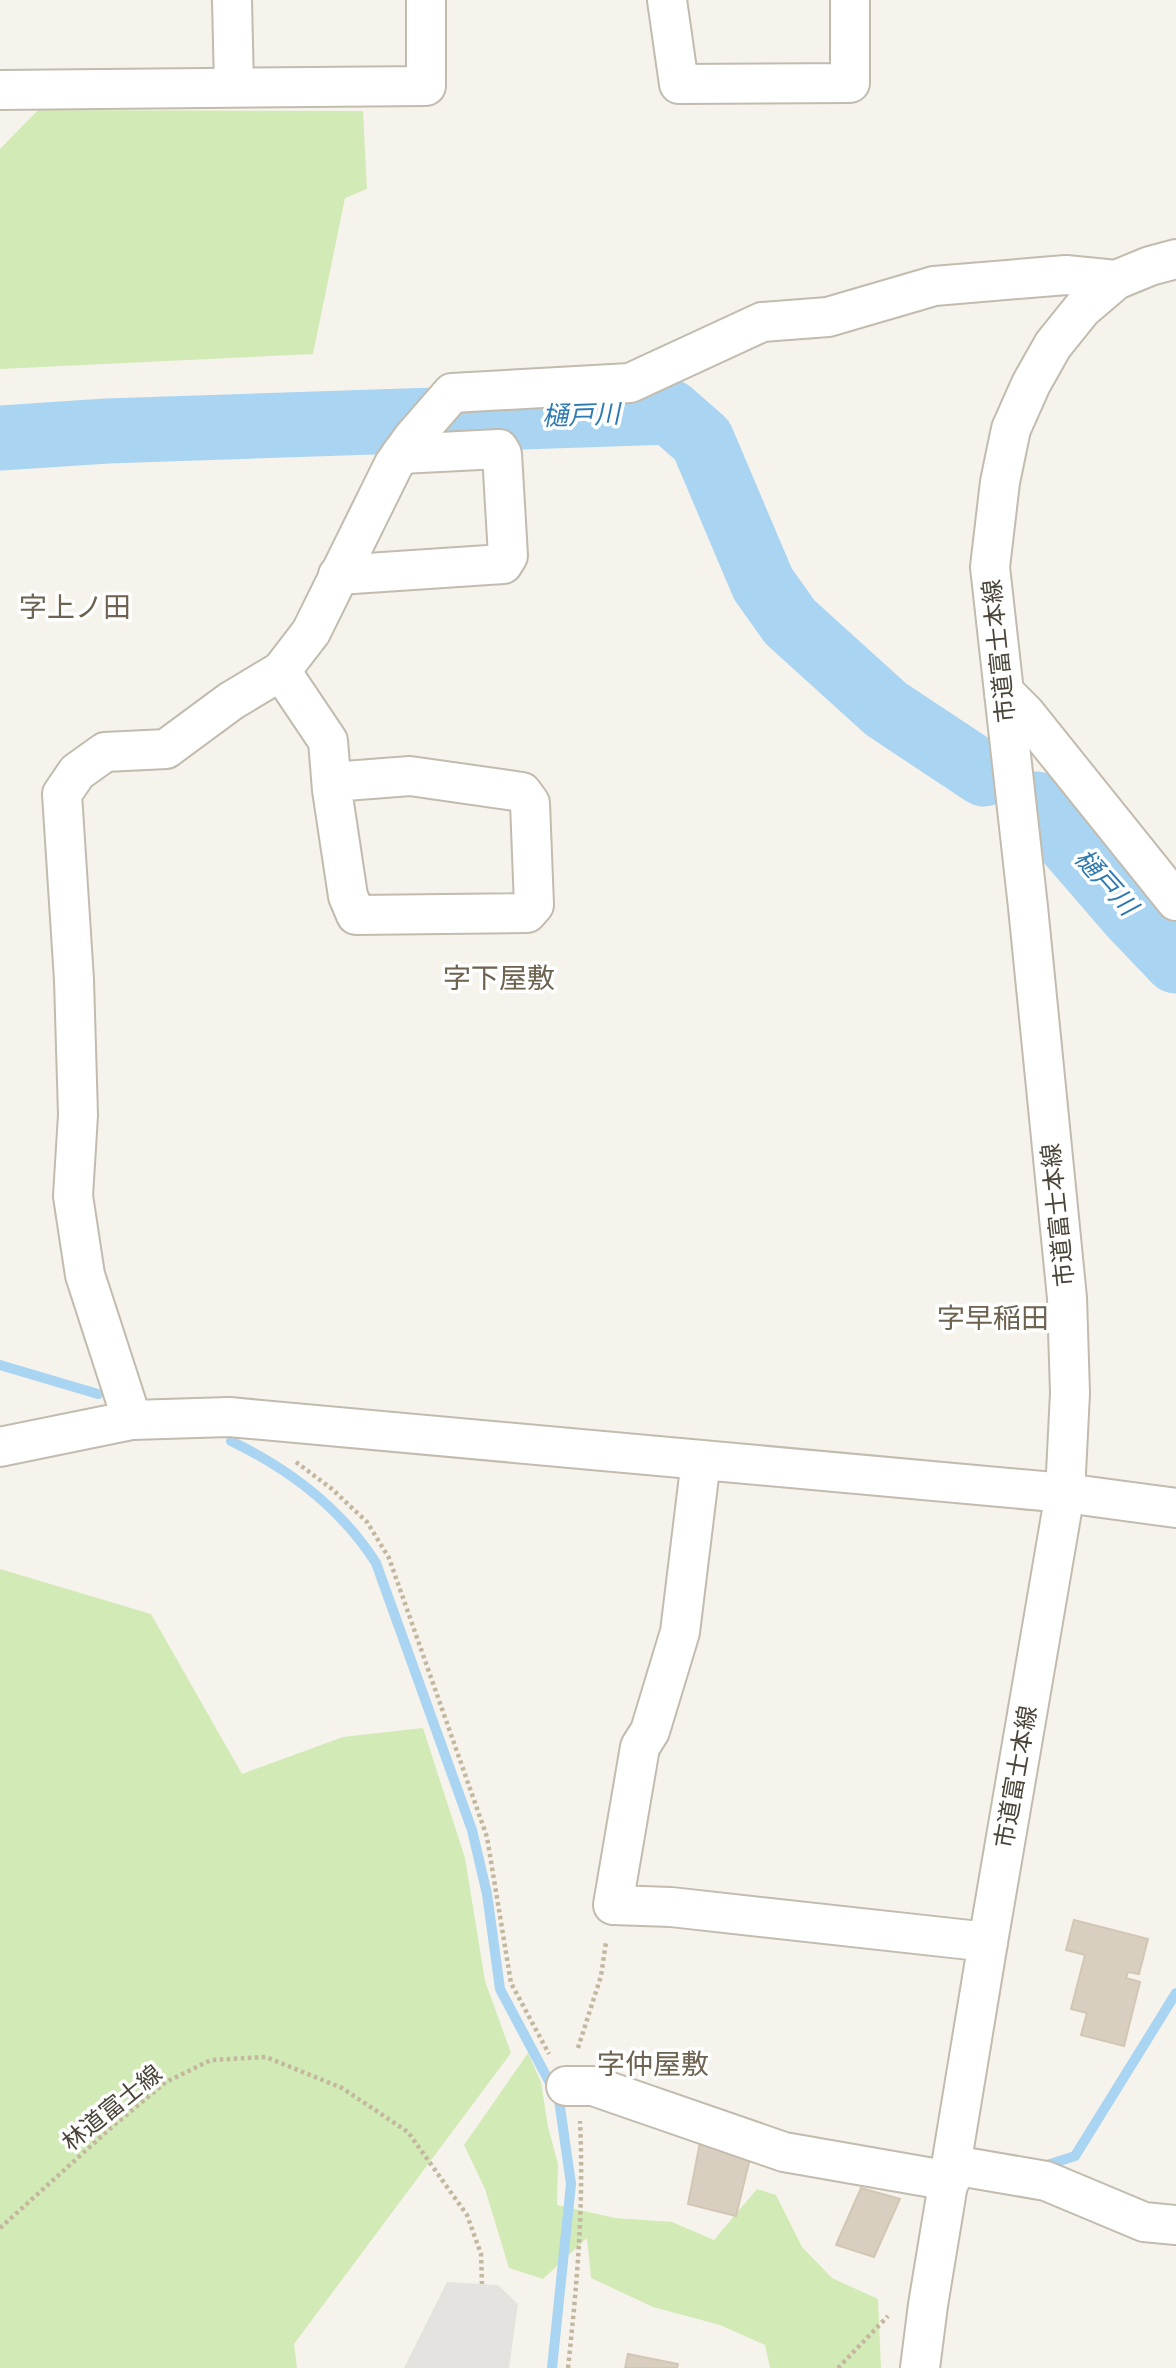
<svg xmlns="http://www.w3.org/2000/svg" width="1176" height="2368" viewBox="0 0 1176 2368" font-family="Raleway,'Noto Sans JP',sans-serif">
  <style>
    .green { fill: #d2eab5 }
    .parking { fill: #e5e3e0 }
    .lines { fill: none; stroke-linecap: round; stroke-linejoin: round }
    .stream { stroke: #a9d4f2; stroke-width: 10 }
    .river { stroke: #a9d4f2; stroke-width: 65 }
    .building { fill: #d8cfc1; stroke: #d3c7b4; stroke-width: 2 }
    .street-casing { stroke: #c2bbae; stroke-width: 42 }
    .path { stroke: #c4b79f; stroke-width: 4.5; stroke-dasharray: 3.5 3.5; stroke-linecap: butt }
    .street { stroke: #fff; stroke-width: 38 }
    .labels { text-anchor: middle; stroke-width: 7; stroke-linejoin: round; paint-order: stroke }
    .street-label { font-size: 24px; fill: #4b4439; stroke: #fff }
    .water-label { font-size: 26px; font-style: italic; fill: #2e7ab2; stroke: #fff }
    .quarter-label { font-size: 28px; fill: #6e6250; stroke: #fff }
  </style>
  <rect width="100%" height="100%" fill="#f6f3ec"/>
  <g class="green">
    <polygon points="38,110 363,111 367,189 345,198 313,354 0,369 0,149"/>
    <polygon points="0,1569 151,1614 242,1774 343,1737 423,1728 465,1858 485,1981 511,2053 294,2344 297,2368 0,2368"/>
    <polygon points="528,2053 541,2082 548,2127 558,2164 557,2205 615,2218 672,2222 714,2240 757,2189 776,2195 802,2247 832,2278 878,2299 881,2368 770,2368 765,2345 720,2325 653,2307 591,2278 587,2238 543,2279 509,2268 485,2189 464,2145"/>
  </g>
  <polygon class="parking" points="447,2282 498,2285 518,2304 509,2368 404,2368"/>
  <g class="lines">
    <g class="stream">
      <polyline points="0,1365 98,1394"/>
      <path d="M231,1441C289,1469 341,1508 376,1563L472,1830L487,1894L500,1989L559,2100L571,2184L552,2368"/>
      <polyline points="1047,2165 1075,2156 1176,1993"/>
    </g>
    <g class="river">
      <polyline points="0,438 107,431 670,412 702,440 763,584 790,622 886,709 984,774"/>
      <polyline points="1036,804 1132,915 1176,961"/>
    </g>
  </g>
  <g class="building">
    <polygon points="1074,1920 1148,1939 1139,1974 1128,1972 1126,1978 1140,1982 1124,2046 1081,2035 1087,2013 1071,2009 1085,1955 1066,1950"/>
    <polygon points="702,2132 753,2146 736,2216 688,2204"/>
    <polygon points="861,2188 900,2199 874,2257 836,2245"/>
    <polygon points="628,2354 678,2364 677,2368 625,2368"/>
  </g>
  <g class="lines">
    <g class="street-casing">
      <g id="street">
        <polyline points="232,0 234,87"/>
        <polyline points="667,0 679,84 850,83 850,0"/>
        <polyline points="0,90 426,86 426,0"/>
        <polyline points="338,575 503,564 508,556 502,454 499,449 401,454"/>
        <polyline points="281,671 328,741 332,790 348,896 356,915 527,913 534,905 530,803 522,792 410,776 332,782"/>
        <polyline points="1004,692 1025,713 1176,901"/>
        <polyline points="132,1420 85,1275 73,1196 78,1115 74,980 62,794 77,772 105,752 166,749 231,701 281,671 311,632 394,464 412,439 452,393 630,383 762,322 828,317 934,286 1066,275 1116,280"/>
        <polyline points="0,1447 132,1420 229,1417 1065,1493 1176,1508"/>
        <polyline points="701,1460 680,1632 650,1731 640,1747 613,1905 671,1907 988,1942"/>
        <polyline points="566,2086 593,2086 784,2152 950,2181"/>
        <polyline points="953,2165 1046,2181 1144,2222 1176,2225"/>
        <polyline points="920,2368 928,2305 988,1942 1065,1493 1070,1393 1067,1298 1028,907 990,567 1000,482 1011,429 1031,384 1053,345 1082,309 1116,280 1150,266 1176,259"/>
      </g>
    </g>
    <g class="path">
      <polyline points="296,1462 332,1489 367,1522 389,1558 487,1837 511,1983 549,2054"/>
      <polyline points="578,2048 601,1976 606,1942"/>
      <polyline points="0,2228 113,2126 166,2082 211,2060 266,2057 342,2088 408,2132 467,2215 481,2254 482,2284"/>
      <path d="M568,2368C577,2284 584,2206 580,2121"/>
      <polyline points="838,2368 888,2316"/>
    </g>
    <use href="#street" class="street"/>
  </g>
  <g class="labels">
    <g class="street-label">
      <text transform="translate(999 651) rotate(-96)" y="8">市道富士本線</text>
      <text transform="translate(1058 1215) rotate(-96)" y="8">市道富士本線</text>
      <text transform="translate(1016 1777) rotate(-80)" y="8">市道富士本線</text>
      <text transform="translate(112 2108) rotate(-39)" y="8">林道富士線</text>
    </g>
    <g class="water-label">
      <text transform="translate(581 415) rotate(-2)" y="9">樋戸川</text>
      <text transform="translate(1106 882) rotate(48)" y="9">樋戸川</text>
    </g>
    <g class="quarter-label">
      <text x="75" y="617">字上ノ田</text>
      <text x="499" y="988">字下屋敷</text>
      <text x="993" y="1328">字早稲田</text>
      <text x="653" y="2074">字仲屋敷</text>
    </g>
  </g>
</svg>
